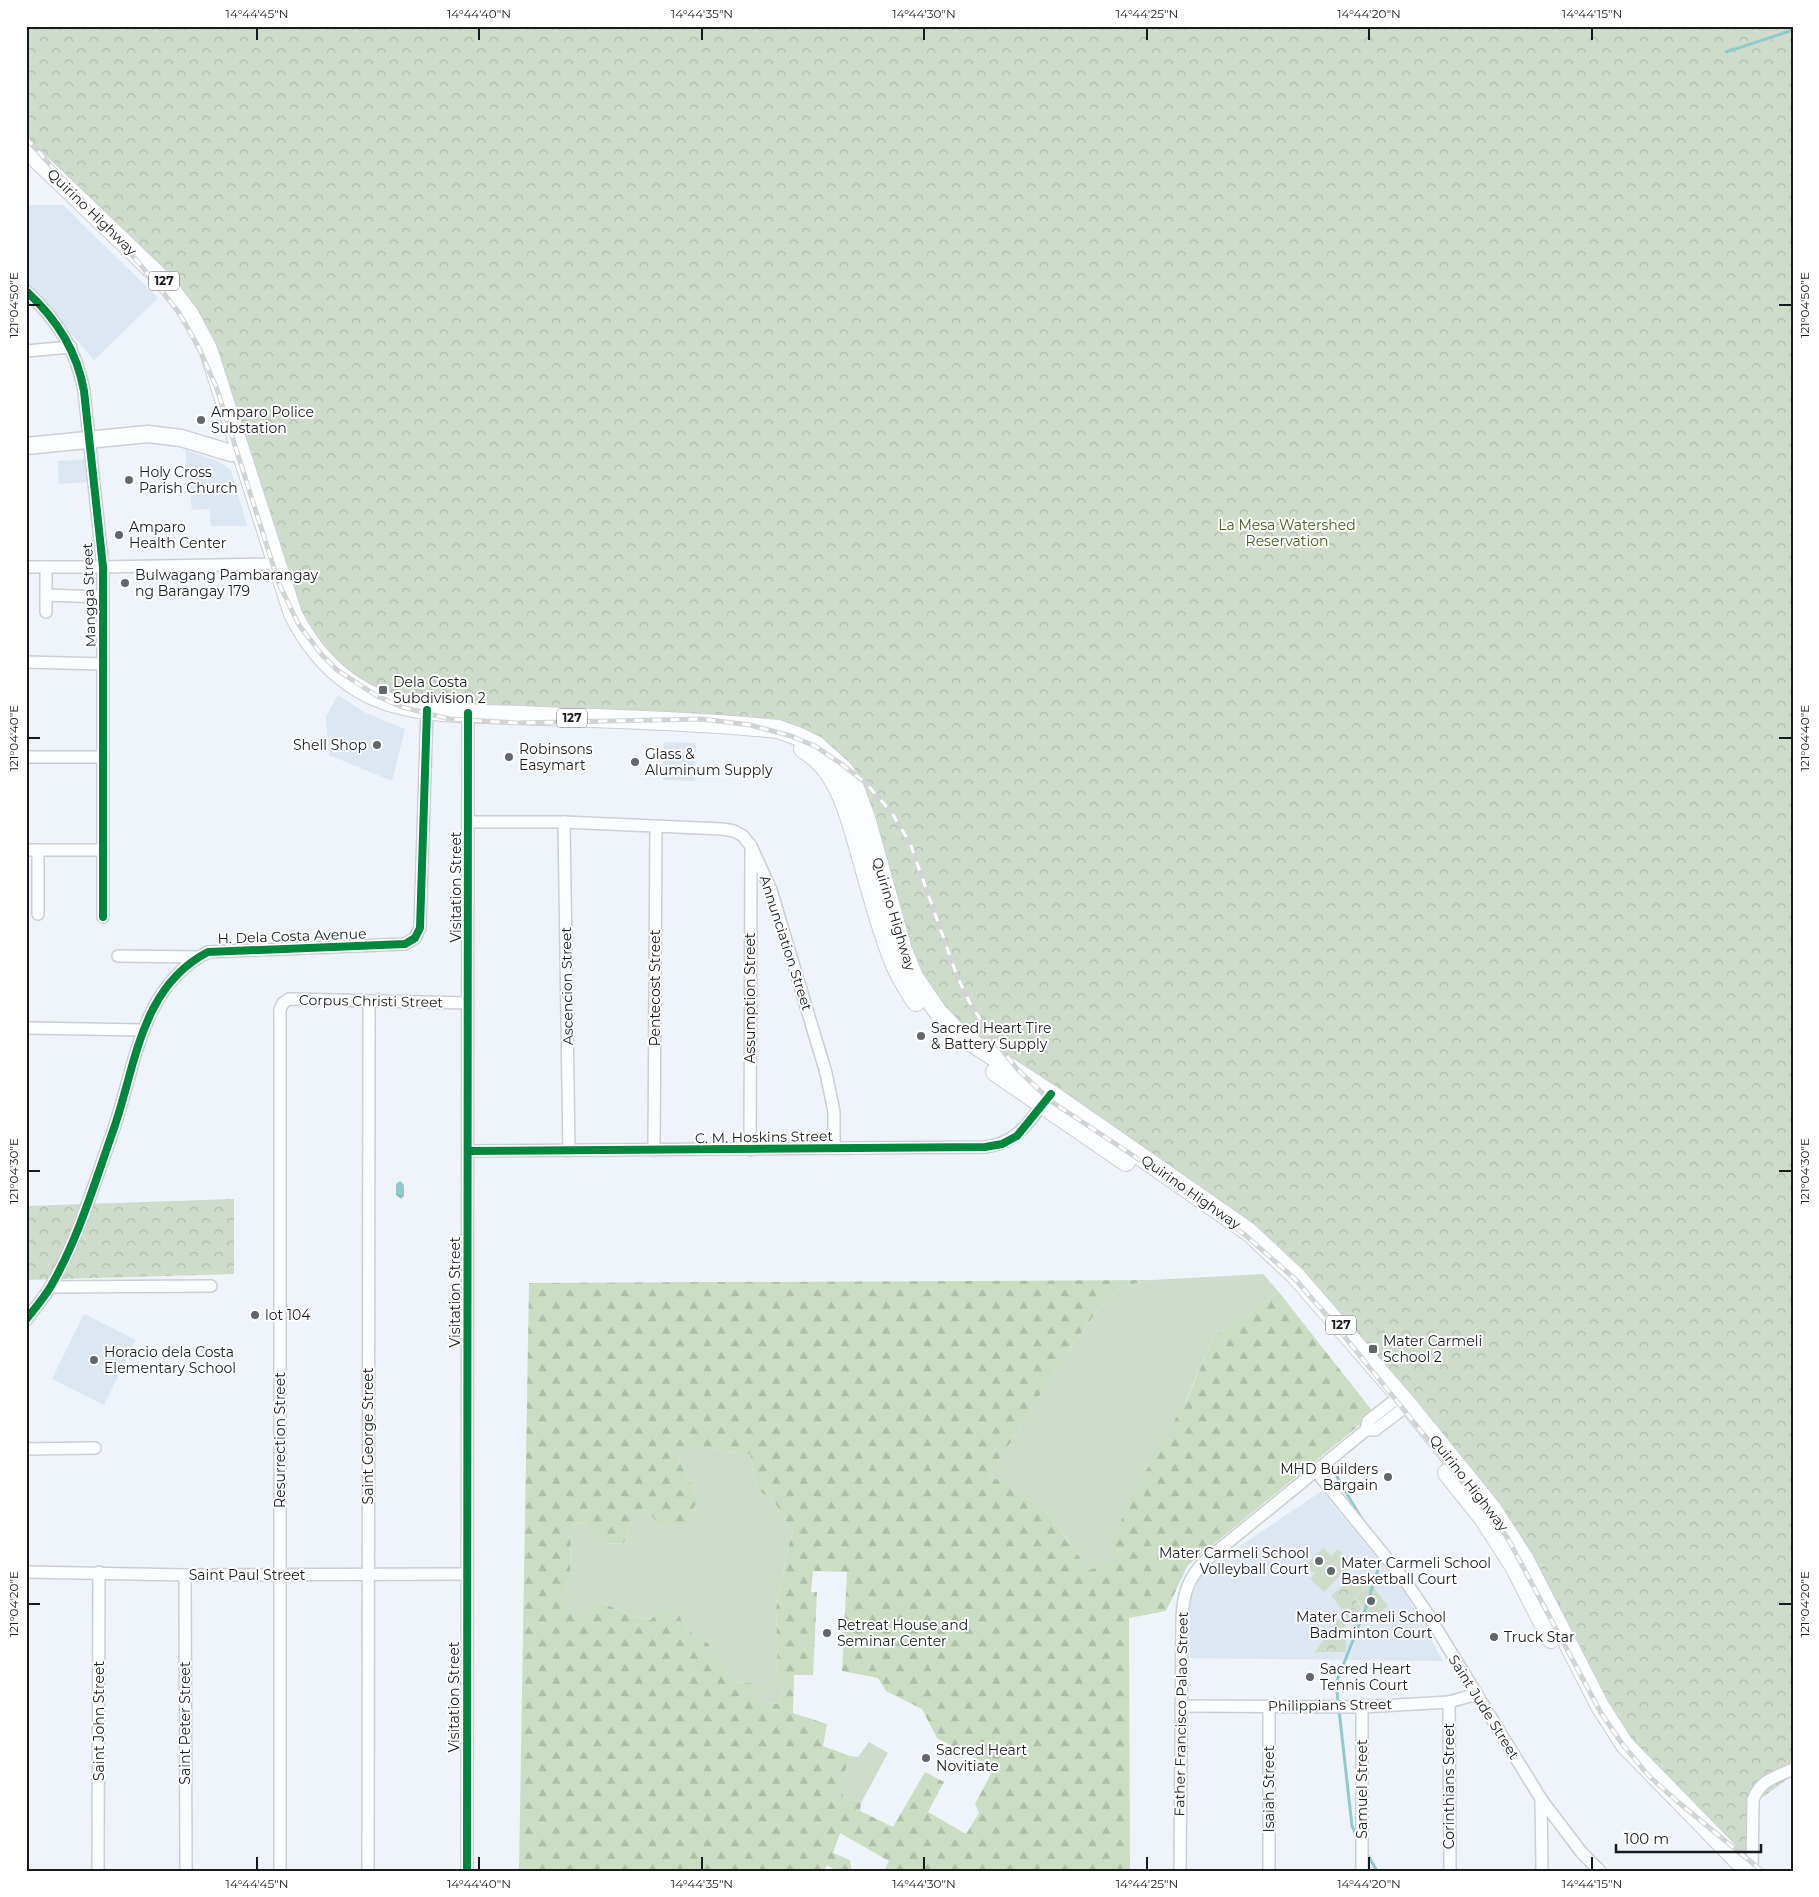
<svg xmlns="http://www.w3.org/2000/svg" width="1819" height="1897" viewBox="0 0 1819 1897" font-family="Montserrat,sans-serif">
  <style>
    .built { fill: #dce7f1 }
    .grass { fill: #cfdccc }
    .forest { fill: url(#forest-firs); fill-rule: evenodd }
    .park { fill: url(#park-crowns) }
    .water { fill: url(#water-ripples) }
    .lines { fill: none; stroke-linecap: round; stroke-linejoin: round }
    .stream { stroke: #91cacc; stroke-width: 3 }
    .street-casing { stroke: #cbcfd3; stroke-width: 14 }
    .secondary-casing { stroke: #cbcfd3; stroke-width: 19 }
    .primary-casing { stroke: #cbcfd3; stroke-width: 20 }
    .street { stroke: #fcfdfe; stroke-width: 11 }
    .secondary { stroke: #fcfdfe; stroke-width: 16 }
    .primary { stroke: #fcfdfe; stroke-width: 18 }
    .rail-casing { stroke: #d1d3d4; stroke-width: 5 }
    .rail { stroke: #fff; stroke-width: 3; stroke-dasharray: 9; stroke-linecap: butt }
    .cycleway-casing { stroke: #fff; stroke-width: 11 }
    .cycleway { stroke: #00873e; stroke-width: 8 }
    .ticks { fill: none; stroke: #171b1e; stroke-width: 2 }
    .poi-dot { fill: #62676b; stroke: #fff; stroke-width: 2 }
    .labels { text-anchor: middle; stroke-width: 4; stroke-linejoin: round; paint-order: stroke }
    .shield { fill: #fff; stroke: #5d5f62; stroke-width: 1 }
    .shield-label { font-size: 12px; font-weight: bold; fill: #171b1e }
    .street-label { font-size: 14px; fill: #171b1e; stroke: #fff }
    .poi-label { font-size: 14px; fill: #171b1e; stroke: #fff; text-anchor: start }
    .park-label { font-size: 14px; fill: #3b5f17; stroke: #fff }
    .neatline { fill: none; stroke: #171b1e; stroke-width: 2 }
    .ticks-label { font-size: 12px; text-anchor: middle; fill: #171b1e }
  </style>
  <defs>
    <pattern id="forest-firs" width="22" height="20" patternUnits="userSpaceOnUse" patternTransform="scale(1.25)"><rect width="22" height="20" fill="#cbdec4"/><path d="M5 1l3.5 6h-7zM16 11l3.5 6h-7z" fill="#aebea8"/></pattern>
    <pattern id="park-crowns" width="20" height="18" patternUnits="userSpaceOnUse" patternTransform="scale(1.25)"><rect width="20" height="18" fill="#cfdccc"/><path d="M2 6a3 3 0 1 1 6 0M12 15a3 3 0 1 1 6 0" fill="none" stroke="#b1bcaf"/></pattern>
    <pattern id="water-ripples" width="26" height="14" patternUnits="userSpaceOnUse" patternTransform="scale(1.25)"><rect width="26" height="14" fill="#91cacc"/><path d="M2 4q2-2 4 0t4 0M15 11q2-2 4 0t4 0" fill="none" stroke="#7cadaf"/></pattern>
  </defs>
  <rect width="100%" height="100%" fill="#eef4f9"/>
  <g class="built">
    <polygon points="26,205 63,205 158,298 94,360 43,301 26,288"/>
    <polygon points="185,450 216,460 231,470 247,526 211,526 209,509 192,510"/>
    <polygon points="89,459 90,482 59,484 58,461"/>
    <polygon points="338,695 364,712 405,729 392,781 329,755 326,716"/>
    <polygon points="664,742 696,743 695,781 663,780"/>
    <polygon points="84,1314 136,1340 104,1405 52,1379"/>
    <polygon points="1322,1491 1405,1593 1443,1661 1190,1658 1189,1591 1198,1574"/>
  </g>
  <g class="grass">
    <polygon points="1263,1274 1278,1291 1251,1315 1214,1336 1115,1563 1089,1570 1044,1509 990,1475 1061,1361 1101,1305 1122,1286 1152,1280"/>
    <polygon points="685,1448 712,1448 750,1454 758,1490 774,1501 793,1532 788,1548 776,1609 778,1676 784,1691 778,1704 756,1702 760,1684 734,1682 708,1643 684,1628 664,1609 651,1620 626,1614 599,1601 593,1612 574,1620 561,1598 570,1576 571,1525 584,1522 604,1544 624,1543 635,1514 645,1507 699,1499 678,1458"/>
    <polygon points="1323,1548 1331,1556 1338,1549 1352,1563 1324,1592 1310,1579 1317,1571 1314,1573 1306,1565"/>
    <polygon points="1371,1584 1388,1606 1371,1619 1355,1597"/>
    <polygon points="869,1742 888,1753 861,1803 843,1796 841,1783 850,1756 858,1757"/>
  </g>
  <path class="forest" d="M1152,1280L1122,1286L1101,1305L1061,1361L990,1475L1044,1509L1089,1570L1115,1562L1112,1546L1127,1504L1187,1399L1214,1336L1251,1315L1278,1291L1374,1413L1188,1565L1166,1611L1129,1618L1130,1871H887L885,1870L889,1861L840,1833L833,1853L850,1860L852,1871H837L827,1865L824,1871H519L529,1283ZM685,1448H712L750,1454L758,1490L774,1501L793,1532L788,1548L776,1609L778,1677L784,1691L778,1704L757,1702L761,1684L734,1682L708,1643L684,1628L679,1615L664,1609L650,1620L626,1614L599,1601L593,1612L574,1619L561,1598L570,1576L571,1525L584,1522L603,1544L624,1543L635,1514L645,1508L660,1525L684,1523L699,1499L678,1458ZM813,1571L847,1572L842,1671L878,1678L886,1691L922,1709L937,1738L994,1768L975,1804L979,1813L966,1834L928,1812L944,1782L925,1772L893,1827L860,1811L861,1803L843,1796L841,1783L850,1756L823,1746L827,1724L793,1713L794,1675H813L817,1592H811Z"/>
  <g class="park">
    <polygon points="26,26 1793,26 1793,1775 1749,1807 1752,1871 1636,1756 1525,1560 1296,1276 938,1012 826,759 776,733 426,714 320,664 202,351 182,312 162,288 26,159"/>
    <polygon points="234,1199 234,1274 26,1280 26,1206"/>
    <polygon points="1359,1574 1368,1586 1354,1597 1362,1609 1349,1619 1331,1595"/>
    <polygon points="1338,1619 1345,1622 1346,1652 1315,1652"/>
  </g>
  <polygon class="water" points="400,1181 404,1185 404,1196 401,1199 396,1195 396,1184"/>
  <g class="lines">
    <g class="stream">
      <polyline points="1726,52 1793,30"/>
      <polyline points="1337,1477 1363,1521"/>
      <polyline points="1358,1838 1352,1826 1336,1683 1365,1610 1382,1557"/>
      <polyline points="1366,1852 1377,1871"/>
    </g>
    <g class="street-casing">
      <g id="street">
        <path d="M26,291C56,318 77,351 84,391L103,567V917"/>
        <polyline points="26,351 71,347"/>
        <polyline points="26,567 103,567 266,564 276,561"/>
        <polyline points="46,567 46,612"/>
        <polyline points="46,595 103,597"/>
        <polyline points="26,662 103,664"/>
        <polyline points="26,757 103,757"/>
        <polyline points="468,822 564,822 722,829 734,831 743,836 751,846 771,890 826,1073 834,1112 834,1148"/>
        <polyline points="564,822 569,1151"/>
        <polyline points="26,850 103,850"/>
        <polyline points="38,850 38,914"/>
        <polyline points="118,956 198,957"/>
        <polyline points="26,1028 144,1030"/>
        <polyline points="654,1150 656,827"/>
        <polyline points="750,1150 751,849"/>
        <path d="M468,1151L985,1147C1017,1143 1028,1123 1046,1100"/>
        <polyline points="51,1287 211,1286"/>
        <path d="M26,1320C34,1309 44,1298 51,1286C78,1239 95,1182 113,1131C136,1066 140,987 208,952L405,944L415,938L420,928L427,710"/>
        <polyline points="1366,1430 1368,1421 1400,1396"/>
        <polyline points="26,1449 95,1448"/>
        <polyline points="1315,1470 1406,1582 1427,1613 1541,1799 1582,1853 1600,1871"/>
        <polyline points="26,1572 185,1575 467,1574"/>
        <polyline points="185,1575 186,1871"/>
        <polyline points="1449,1702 1450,1871"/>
        <polyline points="1181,1706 1362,1707 1449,1702 1477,1694"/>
        <polyline points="1269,1706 1269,1871"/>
        <polyline points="1362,1707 1362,1871"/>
        <polyline points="1541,1799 1542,1871"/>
        <polyline points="98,1871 99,1572"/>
        <polyline points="280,1871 280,1010 283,1003 289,999 468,1003"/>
        <polyline points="368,1871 369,1001"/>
        <polyline points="467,1871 468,713"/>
        <path d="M1180,1871L1182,1618C1183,1595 1188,1578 1205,1561L1366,1430H1375L1408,1405"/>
        <path d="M1752,1871L1753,1800C1761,1779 1774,1778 1793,1769"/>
      </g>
    </g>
    <g class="secondary-casing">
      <polyline id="secondary" points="26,446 148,434 181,438 231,453 241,453"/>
    </g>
    <g class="primary-casing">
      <g id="primary">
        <path d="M26,149L166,283L190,315L208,349L293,614C310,648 336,678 371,695C416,716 472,713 521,715C599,719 678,720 756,727L778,729L800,737L816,745L844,770L853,783L866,818L903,950L914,977L938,1012L954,1029L974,1044L1051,1094L1249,1232L1296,1276L1408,1405L1493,1510L1525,1560L1600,1706L1625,1745L1748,1871"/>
        <path d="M803,749C814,755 826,767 832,778C845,799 851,823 858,846C868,882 878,920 891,955C897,972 906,987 916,1002"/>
        <polyline points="995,1072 1126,1162"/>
        <polyline points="1447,1473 1483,1518 1514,1566 1551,1639"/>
      </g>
    </g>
    <use href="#street" class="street"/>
    <use href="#secondary" class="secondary"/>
    <use href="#primary" class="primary"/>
    <g class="rail-casing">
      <polyline id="rail" points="26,138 139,263 178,311 199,348 217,389 279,584 299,625 322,655 337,670 377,696 402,707 450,719 517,723 702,719 750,725 791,736 815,746 840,763 866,783 892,813 910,843 957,976 970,1003 989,1033 1017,1069 1052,1102 1149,1166 1245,1235 1295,1279 1335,1325 1507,1537 1601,1713 1623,1745 1649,1776 1678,1802 1762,1871"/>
    </g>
    <use href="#rail" class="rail"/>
    <g class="cycleway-casing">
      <g id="cycleway">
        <path d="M26,291C56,318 77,351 84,391L103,567V917"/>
        <polyline points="468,1151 985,1147 1002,1144 1017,1136 1051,1094"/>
        <path d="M26,1320C34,1309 44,1298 51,1286C78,1239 95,1182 113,1131C136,1066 140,987 208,952L405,944L415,938L420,928L427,710"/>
        <polyline points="467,1871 468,713"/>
      </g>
    </g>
    <use href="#cycleway" class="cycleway"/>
  </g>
  <path class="ticks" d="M257,28V40M479,28V40M702,28V40M924,28V40M1147,28V40M1369,28V40M1592,28V40M28,305H40M1779,305H1792M28,738H40M1779,738H1792M28,1171H40M1779,1171H1792M28,1604H40M1779,1604H1792M257,1857V1870M479,1857V1870M702,1857V1870M924,1857V1870M1147,1857V1870M1369,1857V1870M1592,1857V1870"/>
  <g class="poi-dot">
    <circle cx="201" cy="420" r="5"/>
    <circle cx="129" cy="480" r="5"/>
    <circle cx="119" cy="535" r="5"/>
    <circle cx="125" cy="583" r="5"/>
    <rect x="378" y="685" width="10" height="10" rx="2.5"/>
    <circle cx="377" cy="745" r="5"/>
    <circle cx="509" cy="757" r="5"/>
    <circle cx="635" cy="762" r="5"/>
    <circle cx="921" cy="1036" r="5"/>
    <circle cx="255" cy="1315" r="5"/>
    <rect x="1368" y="1344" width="10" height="10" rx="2.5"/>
    <circle cx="94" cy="1360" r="5"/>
    <circle cx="1388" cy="1477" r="5"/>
    <circle cx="1319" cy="1561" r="5"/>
    <circle cx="1331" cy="1571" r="5"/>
    <circle cx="1371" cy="1601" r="5"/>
    <circle cx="827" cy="1633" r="5"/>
    <circle cx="1494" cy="1637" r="5"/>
    <circle cx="1310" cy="1677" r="5"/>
    <circle cx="926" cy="1758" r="5"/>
  </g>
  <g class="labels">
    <g class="shield">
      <rect x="149" y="271.5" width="30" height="19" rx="4"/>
      <rect x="557" y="708.5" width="30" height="19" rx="4"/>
      <rect x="1326" y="1315.5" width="30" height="19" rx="4"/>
    </g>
    <g class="shield-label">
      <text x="164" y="285">127</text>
      <text x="572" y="722">127</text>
      <text x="1341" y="1329">127</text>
    </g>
    <g class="street-label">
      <text transform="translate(92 212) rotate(44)" y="5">Quirino Highway</text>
      <text transform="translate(89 595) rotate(-92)" y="5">Mangga Street</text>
      <text transform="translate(456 887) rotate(-90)" y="5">Visitation Street</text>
      <text transform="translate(894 914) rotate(73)" y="5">Quirino Highway</text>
      <text transform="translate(292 936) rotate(-2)" y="5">H. Dela Costa Avenue</text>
      <text transform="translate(786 943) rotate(72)" y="5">Annunciation Street</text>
      <text transform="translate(567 986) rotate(-91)" y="5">Ascencion Street</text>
      <text transform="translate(655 988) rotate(-90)" y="5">Pentecost Street</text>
      <text transform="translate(750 998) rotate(-90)" y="5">Assumption Street</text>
      <text transform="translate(371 1001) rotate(1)" y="5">Corpus Christi Street</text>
      <text transform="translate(764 1137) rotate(-1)" y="5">C. M. Hoskins Street</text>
      <text transform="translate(1191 1192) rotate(35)" y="5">Quirino Highway</text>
      <text transform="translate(455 1292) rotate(-90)" y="5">Visitation Street</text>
      <text transform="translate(368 1436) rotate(-90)" y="5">Saint George Street</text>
      <text transform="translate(280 1440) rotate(-90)" y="5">Resurrection Street</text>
      <text transform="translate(1469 1483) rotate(52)" y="5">Quirino Highway</text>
      <text x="247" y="1580">Saint Paul Street</text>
      <text transform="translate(454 1697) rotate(-90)" y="5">Visitation Street</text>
      <text transform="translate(1330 1705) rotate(-1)" y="5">Philippians Street</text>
      <text transform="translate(1484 1707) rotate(58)" y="5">Saint Jude Street</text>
      <text transform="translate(1181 1714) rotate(-89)" y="5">Father Francisco Palao Street</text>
      <text transform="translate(99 1721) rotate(-90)" y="5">Saint John Street</text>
      <text transform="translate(185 1723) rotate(-90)" y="5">Saint Peter Street</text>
      <text transform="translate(1449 1786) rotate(-90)" y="5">Corinthians Street</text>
      <text transform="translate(1269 1789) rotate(-90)" y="5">Isaiah Street</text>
      <text transform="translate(1362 1789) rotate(-90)" y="5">Samuel Street</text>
    </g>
    <g class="poi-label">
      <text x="211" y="417">Amparo Police<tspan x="211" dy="16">Substation</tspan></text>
      <text x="139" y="477">Holy Cross<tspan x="139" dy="16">Parish Church</tspan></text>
      <text x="129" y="532">Amparo<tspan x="129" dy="16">Health Center</tspan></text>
      <text x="135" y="580">Bulwagang Pambarangay<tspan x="135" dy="16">ng Barangay 179</tspan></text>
      <text x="393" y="687">Dela Costa<tspan x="393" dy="16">Subdivision 2</tspan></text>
      <text x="367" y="750" text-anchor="end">Shell Shop</text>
      <text x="519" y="754">Robinsons<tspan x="519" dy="16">Easymart</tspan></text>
      <text x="645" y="759">Glass &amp;<tspan x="645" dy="16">Aluminum Supply</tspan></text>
      <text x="931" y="1033">Sacred Heart Tire<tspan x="931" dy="16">&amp; Battery Supply</tspan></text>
      <text x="265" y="1320">lot 104</text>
      <text x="1383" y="1346">Mater Carmeli<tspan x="1383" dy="16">School 2</tspan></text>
      <text x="104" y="1357">Horacio dela Costa<tspan x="104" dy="16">Elementary School</tspan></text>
      <text x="1378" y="1474" text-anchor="end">MHD Builders<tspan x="1378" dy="16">Bargain</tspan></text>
      <text x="1309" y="1558" text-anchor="end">Mater Carmeli School<tspan x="1309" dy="16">Volleyball Court</tspan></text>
      <text x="1341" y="1568">Mater Carmeli School<tspan x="1341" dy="16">Basketball Court</tspan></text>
      <text x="1371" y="1622" text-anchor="middle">Mater Carmeli School<tspan x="1371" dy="16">Badminton Court</tspan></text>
      <text x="837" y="1630">Retreat House and<tspan x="837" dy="16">Seminar Center</tspan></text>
      <text x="1504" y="1642">Truck Star</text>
      <text x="1320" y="1674">Sacred Heart<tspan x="1320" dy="16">Tennis Court</tspan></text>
      <text x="936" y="1755">Sacred Heart<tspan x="936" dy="16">Novitiate</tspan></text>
    </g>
    <g class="park-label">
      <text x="1287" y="530">La Mesa Watershed<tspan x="1287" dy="16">Reservation</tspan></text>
    </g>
  </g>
  <rect width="1819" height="1897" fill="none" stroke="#ffffff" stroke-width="55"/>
  <path d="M1616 1844v8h145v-8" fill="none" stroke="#171b1e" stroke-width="2.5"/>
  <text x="1624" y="1844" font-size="15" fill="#171b1e" stroke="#ffffff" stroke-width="4" paint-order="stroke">100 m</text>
  <rect x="28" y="28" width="1764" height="1842" class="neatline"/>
  <g class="ticks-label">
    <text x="257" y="18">14°44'45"N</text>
    <text x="479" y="18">14°44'40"N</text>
    <text x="702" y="18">14°44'35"N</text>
    <text x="924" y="18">14°44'30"N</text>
    <text x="1147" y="18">14°44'25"N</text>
    <text x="1369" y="18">14°44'20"N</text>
    <text x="1592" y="18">14°44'15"N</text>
    <text transform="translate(1805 305) rotate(-90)" y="4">121°04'50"E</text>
    <text transform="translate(14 305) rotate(-90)" y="4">121°04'50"E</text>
    <text transform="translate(1805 738) rotate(-90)" y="4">121°04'40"E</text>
    <text transform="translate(14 738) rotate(-90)" y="4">121°04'40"E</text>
    <text transform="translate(1805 1171) rotate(-90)" y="4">121°04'30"E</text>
    <text transform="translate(14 1171) rotate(-90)" y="4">121°04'30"E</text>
    <text transform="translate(1805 1604) rotate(-90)" y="4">121°04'20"E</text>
    <text transform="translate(14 1604) rotate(-90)" y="4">121°04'20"E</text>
    <text x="257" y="1888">14°44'45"N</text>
    <text x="479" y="1888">14°44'40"N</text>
    <text x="702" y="1888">14°44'35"N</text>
    <text x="924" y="1888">14°44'30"N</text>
    <text x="1147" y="1888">14°44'25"N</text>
    <text x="1369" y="1888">14°44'20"N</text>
    <text x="1592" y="1888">14°44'15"N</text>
  </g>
</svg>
